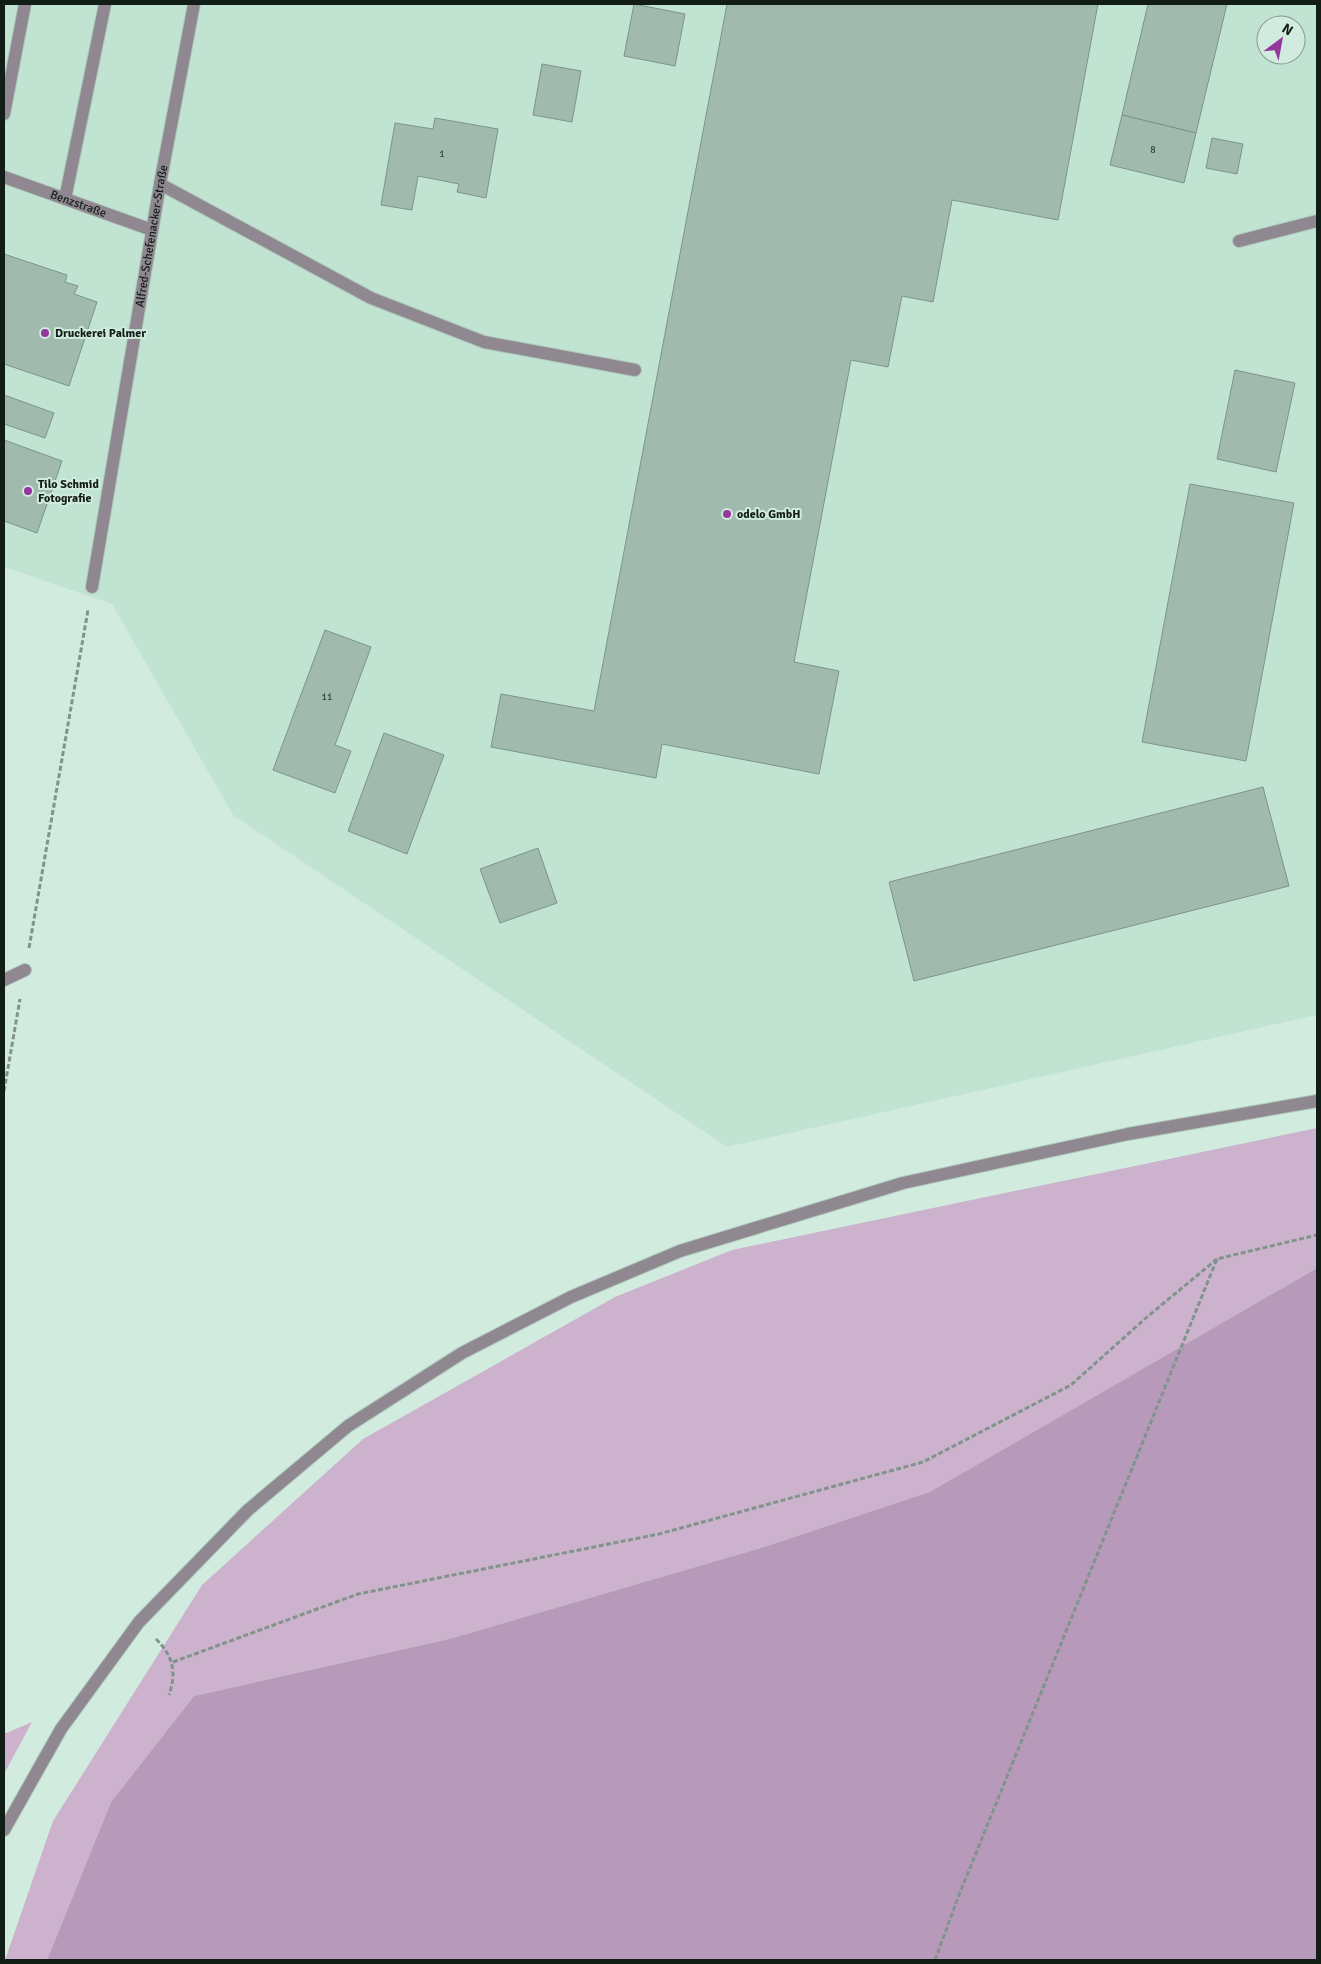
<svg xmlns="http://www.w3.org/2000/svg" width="1321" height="1964" viewBox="0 0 1321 1964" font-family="Signika,sans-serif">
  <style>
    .built { fill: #c0e3d2; fill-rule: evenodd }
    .green { fill: #ccb2cd }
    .forest { fill: #b799b9 }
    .building { fill: #a0baae; stroke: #7c9589 }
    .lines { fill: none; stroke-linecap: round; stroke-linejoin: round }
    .service-casing { stroke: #afc7bb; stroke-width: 14 }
    .minor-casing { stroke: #afc7bb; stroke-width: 14 }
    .tertiary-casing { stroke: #afc7bb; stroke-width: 14 }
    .path { stroke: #80948b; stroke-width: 3; stroke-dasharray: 5 2.5; stroke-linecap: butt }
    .service { stroke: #8f8890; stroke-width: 12 }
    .minor { stroke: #8f8890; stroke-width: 12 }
    .tertiary { stroke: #8f8890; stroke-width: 12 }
    .poi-dot { fill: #95369e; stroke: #d1ecdf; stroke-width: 2 }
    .labels { text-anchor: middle; stroke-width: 4; stroke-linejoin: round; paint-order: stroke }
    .number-label { font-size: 10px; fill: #36443e }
    .street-label { font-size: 12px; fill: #131d18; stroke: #d1ecdf }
    .poi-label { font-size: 12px; font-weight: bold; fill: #131d18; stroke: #d1ecdf; text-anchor: start }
  </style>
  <rect width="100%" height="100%" fill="#d1ecdf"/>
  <path class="built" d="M4,4H1317V1015L727,1147L233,815L112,604L4,567ZM1266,25H1296V55H1266Z"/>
  <g class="green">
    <polygon points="1317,1128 1317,1268 931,1492 764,1547 449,1639 194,1696 111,1802 47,1960 5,1960 53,1821 202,1585 363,1439 615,1297 732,1250"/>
    <polygon points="32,1722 4,1774 4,1734"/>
  </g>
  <polygon class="forest" points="1317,1268 1317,1960 47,1960 111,1802 194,1696 449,1639 764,1547 930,1492"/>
  <g class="building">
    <polygon points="634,4 685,14 675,66 624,56"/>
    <polygon points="727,4 1098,4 1058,220 952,200 933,302 902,296 888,367 851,360 794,662 839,671 819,774 662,744 656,778 491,747 501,694 594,711"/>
    <polygon points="1148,4 1227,4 1196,133 1122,115"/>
    <polygon points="542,64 581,71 572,122 533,115"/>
    <polygon points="1122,115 1196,133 1184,183 1110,165"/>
    <polygon points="435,118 498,129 486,198 457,192 459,184 418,176 412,210 381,205 395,123 433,129"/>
    <polygon points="1212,138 1243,144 1237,174 1206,168"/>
    <polygon points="4,254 67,275 65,282 78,286 74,294 97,302 69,386 4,364"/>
    <polygon points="1235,370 1295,383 1276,472 1217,459"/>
    <polygon points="4,395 54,413 45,438 4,424"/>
    <polygon points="4,440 62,461 37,533 4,521"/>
    <polygon points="1190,484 1294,503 1246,761 1142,742"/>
    <polygon points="325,630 371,647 335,745 351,751 335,793 273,770"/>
    <polygon points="384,733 444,755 407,854 348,831"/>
    <polygon points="1263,787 1289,886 914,981 889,882"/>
    <polygon points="538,848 557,903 500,923 480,869"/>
  </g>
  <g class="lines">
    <g class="service-casing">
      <g id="service">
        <polyline points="4,114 25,4"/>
        <polyline points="160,184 371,298 484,342 635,370"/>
        <polyline points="65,199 105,4"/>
        <polyline points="4,980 25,970"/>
      </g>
    </g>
    <g class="minor-casing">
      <g id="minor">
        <path id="s1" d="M4,177L152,230"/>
        <polyline points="1239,241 1317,221"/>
        <path id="s2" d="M92,587L160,184L194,4"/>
      </g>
    </g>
    <g class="tertiary-casing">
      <polyline id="tertiary" points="4,1830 61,1729 139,1622 248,1510 348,1426 462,1353 571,1297 680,1251 903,1183 1128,1134 1317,1101"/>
    </g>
    <g class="path">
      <polyline points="29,948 88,610"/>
      <polyline points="4,1091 20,999"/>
      <path d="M156,1639C173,1656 177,1672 169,1695"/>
      <polyline points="173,1662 358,1594 659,1534 923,1462 1071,1385 1147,1317 1217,1259"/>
      <polyline points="935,1960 959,1895 1217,1259 1317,1235"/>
    </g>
    <use href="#service" class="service"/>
    <use href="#minor" class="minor"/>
    <use href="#tertiary" class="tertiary"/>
  </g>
  <g class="poi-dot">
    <circle cx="45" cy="333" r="5"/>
    <circle cx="28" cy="491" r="5"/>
    <circle cx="727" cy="514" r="5"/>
  </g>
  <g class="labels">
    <g class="number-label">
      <text x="1153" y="153">8</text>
      <text x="442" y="157">1</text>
      <text x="327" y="700">11</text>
    </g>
    <g class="street-label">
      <text dy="4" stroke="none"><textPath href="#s1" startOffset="79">Benzstraße</textPath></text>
      <text dy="4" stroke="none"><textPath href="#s2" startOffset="356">Alfred-Schefenacker-Straße</textPath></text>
    </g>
    <g class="poi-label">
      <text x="55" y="337">Druckerei Palmer</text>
      <text x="38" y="488">Tilo Schmid<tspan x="38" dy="14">Fotografie</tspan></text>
      <text x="737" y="518">odelo GmbH</text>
    </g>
  </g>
  <rect width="1321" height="1964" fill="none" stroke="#131d18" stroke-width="10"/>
  <g transform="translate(1281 40) rotate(32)"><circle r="24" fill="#d1ecdf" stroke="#85998f"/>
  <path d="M0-4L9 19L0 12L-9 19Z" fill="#95369e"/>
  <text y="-8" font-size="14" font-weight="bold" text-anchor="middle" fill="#131d18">N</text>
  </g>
</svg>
